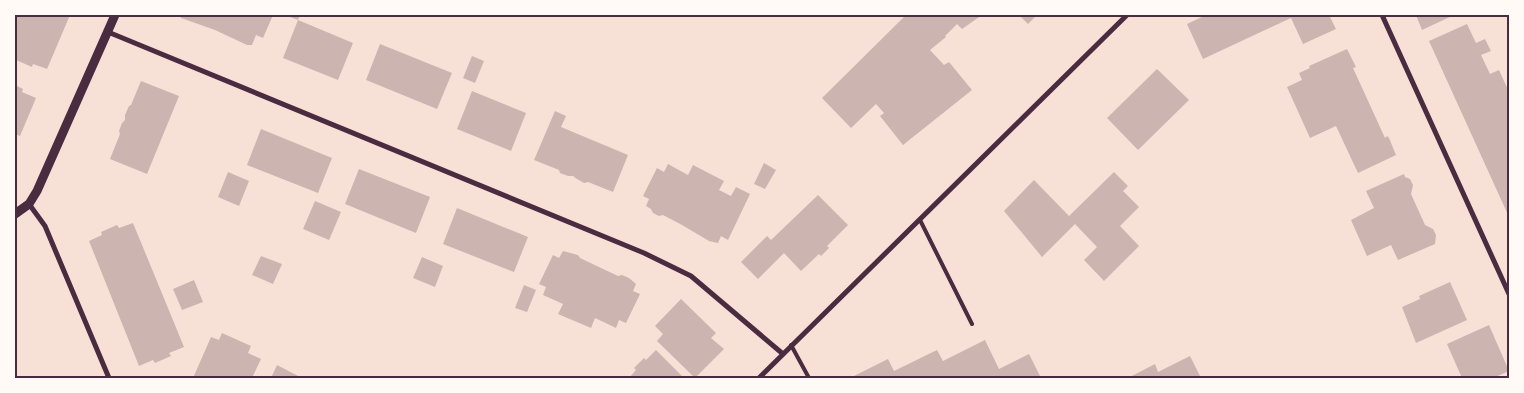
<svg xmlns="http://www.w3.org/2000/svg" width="1524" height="393" viewBox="0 0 1524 393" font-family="'Open Sans',sans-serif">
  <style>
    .building { fill: #ccb4b1 }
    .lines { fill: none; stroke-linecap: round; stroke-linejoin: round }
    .service { stroke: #4a2c40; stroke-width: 4 }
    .minor { stroke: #4a2c40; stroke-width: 5 }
    .tertiary { stroke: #4a2c40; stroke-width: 9 }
    .neatline { fill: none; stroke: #4a2c40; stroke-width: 2 }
  </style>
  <rect width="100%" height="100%" fill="#f7e1d7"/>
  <g class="building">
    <polygon points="17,15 70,15 47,69 33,64 32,67 16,60 15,21"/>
    <polygon points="180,15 273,15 263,38 256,35 252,45 247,45 215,30 181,18"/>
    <polygon points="285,15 300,15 298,20 353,43 338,80 283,58 298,20"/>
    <polygon points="906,15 982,15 962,29 957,24 945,36 946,37 930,50 944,65 949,62 972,90 903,145 880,116 884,113 876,104 851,128 822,98"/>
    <polygon points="1019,15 1037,15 1028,24"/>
    <polygon points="1206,15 1329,15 1336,29 1303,44 1291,18 1203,59 1187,24"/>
    <polygon points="1416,15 1454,15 1422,30"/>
    <polygon points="1467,24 1476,43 1485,39 1491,51 1481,55 1490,74 1499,70 1509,92 1509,217 1429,41"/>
    <polygon points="380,44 452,73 437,109 366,80"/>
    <polygon points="1347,49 1356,67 1353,68 1385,138 1387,136 1389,138 1396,155 1358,173 1336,126 1310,138 1287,87 1302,80 1299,73 1310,68 1309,66"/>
    <polygon points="472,56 484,61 475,83 463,78"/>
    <polygon points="1157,69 1189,100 1138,150 1107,118"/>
    <polygon points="141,81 179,96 147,174 110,159 120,134 119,131 122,123 125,120 125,115 129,106 131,105"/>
    <polygon points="15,85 23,89 22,92 36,98 20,136 15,134"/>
    <polygon points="472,91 526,113 511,151 457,129"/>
    <polygon points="555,111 566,116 561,127 628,155 613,192 588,182 584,183 577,179 573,176 568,176 560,173 559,170 534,160"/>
    <polygon points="261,129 332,158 318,193 247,165"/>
    <polygon points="764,163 776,170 765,189 754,184"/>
    <polygon points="668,164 688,175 693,165 724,181 719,190 731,196 736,187 750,194 728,240 721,236 718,243 709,241 682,225 663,215 659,216 653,213 651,209 646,206 649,199 643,196 657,168 664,172"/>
    <polygon points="359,169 430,197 416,233 345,204"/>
    <polygon points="228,172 249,181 239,206 218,197"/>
    <polygon points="1114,172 1128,186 1123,191 1139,207 1120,226 1139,246 1104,281 1084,260 1097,247 1075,224 1042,257 1004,211 1034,180 1069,216"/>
    <polygon points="1404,174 1405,177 1410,179 1413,185 1411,194 1425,225 1433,229 1436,235 1435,244 1398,260 1391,245 1367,256 1351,220 1374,208 1366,191"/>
    <polygon points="818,195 848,225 827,246 829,248 821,256 819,254 801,271 784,253 758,279 741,262 767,236 771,240"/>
    <polygon points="315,201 341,212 329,240 303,229"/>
    <polygon points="457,208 528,237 514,272 443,244"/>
    <polygon points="133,223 184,347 169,353 171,356 155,363 153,360 139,366 89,241 102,235 101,232 117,225 119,228"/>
    <polygon points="563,251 578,255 580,258 618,276 622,275 629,278 636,284 633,291 640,294 626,323 619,320 616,328 595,318 591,328 558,314 563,304 543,295 546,287 539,284 553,255 559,258"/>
    <polygon points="261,256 282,264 273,284 252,275"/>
    <polygon points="422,257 443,266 435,287 413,278"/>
    <polygon points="194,280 203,302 182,310 173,289"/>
    <polygon points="1450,282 1467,320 1416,343 1402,307 1420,299 1419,296"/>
    <polygon points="524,285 536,290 527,312 515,308"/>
    <polygon points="681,299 716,333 711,338 724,349 695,378 657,341 663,334 655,326"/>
    <polygon points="1489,325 1509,371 1493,378 1462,378 1447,344"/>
    <polygon points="222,333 251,346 248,353 261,359 252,378 193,378 211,337 219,340"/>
    <polygon points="985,340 999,369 1029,354 1041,378 850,378 888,359 894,371 937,350 943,361"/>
    <polygon points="656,350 684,378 629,378 636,370 634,368 644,358 646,360"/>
    <polygon points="1190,356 1201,378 1128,378 1155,364 1158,372"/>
    <polygon points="277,365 302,378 271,378"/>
  </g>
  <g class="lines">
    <g class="service">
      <polyline points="920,220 972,324"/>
      <polyline points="791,345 809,378"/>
    </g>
    <g class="minor">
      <polyline points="1382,15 1509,294"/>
      <polyline points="108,32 644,253 691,276 783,354"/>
      <polyline points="29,204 45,226 109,378"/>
      <polyline points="759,378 1127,15"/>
    </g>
    <polyline class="tertiary" points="15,214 29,204 37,191 115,15"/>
  </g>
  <rect width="1524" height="393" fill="none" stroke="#fffaf5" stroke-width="32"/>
  <rect x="16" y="16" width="1492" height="361" class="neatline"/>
</svg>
